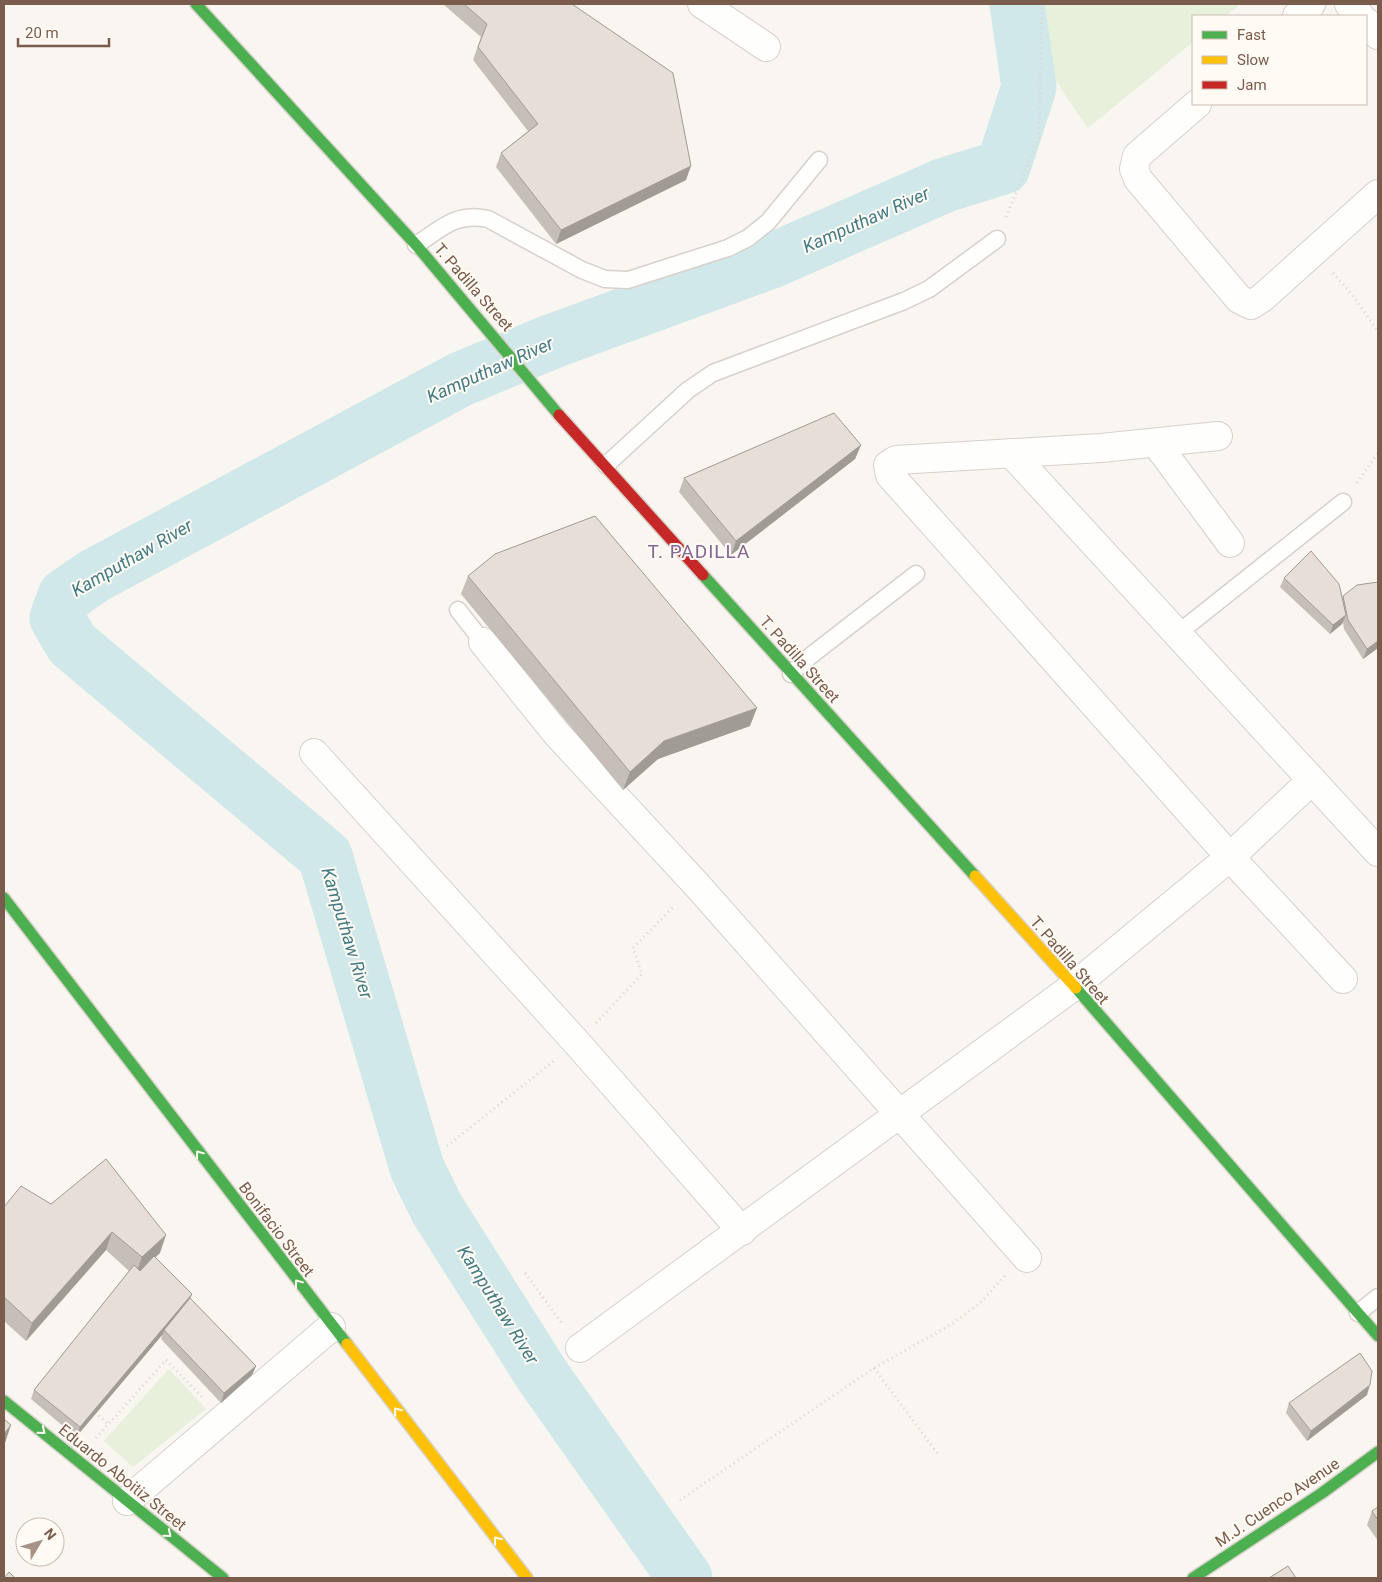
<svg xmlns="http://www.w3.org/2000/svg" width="1382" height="1582" viewBox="0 0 1382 1582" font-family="Roboto,sans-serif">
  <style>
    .green { fill: #e7f0db }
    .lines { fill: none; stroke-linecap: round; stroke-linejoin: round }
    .river { stroke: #d0e8ea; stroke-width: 55 }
    .lane-casing { stroke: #d7d1cb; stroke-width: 19 }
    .street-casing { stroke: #d7d1cb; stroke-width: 30 }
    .fast-casing { stroke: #d9d2cb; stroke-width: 14 }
    .slow-casing { stroke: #d9d2cb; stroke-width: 14 }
    .jam-casing { stroke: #d9d2cb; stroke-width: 14 }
    .path { stroke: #dcd5d0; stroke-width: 3; stroke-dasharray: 1 4; stroke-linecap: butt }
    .lane { stroke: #fefefd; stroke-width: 16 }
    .street { stroke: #fefefd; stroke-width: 28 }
    .fast { stroke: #4caf50; stroke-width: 11 }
    .slow { stroke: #ffc107; stroke-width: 11 }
    .jam { stroke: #c62828; stroke-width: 11 }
    .wall { fill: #c6bfb9 }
    .shaded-wall { fill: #a19b96 }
    .building { fill: #e6ded7; stroke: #a19b96 }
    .oneway { stroke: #fffaf3 }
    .labels { text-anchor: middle; stroke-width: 4; stroke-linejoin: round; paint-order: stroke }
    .street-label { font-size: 16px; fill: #7a5c4d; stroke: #fffaf3 }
    .water-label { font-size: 18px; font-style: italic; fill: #437c86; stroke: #fffaf3 }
    .quarter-label { font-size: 19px; letter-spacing: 1px; fill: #846695; stroke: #fffaf3 }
  </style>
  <rect width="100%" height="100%" fill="#f9f5f0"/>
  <g class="green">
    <path d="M1028,4H1241L1225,16H1193V42L1088,128C1062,90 1031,51 1028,4Z"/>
    <polygon points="169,1369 206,1409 133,1467 104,1441"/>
  </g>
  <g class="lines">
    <polyline class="river" points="685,1578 542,1375 437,1209 417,1168 325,856 72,644 57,618 65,596 94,576 461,379 553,341 769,262 945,185 1003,167 1029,87 1017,4"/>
    <g class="lane-casing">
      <g id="lane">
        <path d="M416,245C442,228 456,212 488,219L582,270L605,279L628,280L728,248L748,238L768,222L819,160"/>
        <polyline points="606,465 688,390 713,373 904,301 929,289 997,239"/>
        <polyline points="458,610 483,642"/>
        <polyline points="1177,634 1343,502"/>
        <polyline points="791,674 809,657 916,574"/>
        <polyline points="1358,1313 1378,1297"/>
      </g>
    </g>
    <g class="street-casing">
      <g id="street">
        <polyline points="702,4 766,47"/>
        <polyline points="1349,4 1360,16"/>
        <polyline points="1297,16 1311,4"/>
        <polyline points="1366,22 1378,35"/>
        <polyline points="1197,104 1137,156 1134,169 1138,179 1239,299 1251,305 1262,298 1378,194"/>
        <polyline points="1218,436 1101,448 896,460 888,465 890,475 1230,857 1343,979"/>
        <polyline points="1156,443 1230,543"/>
        <polyline points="1011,453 1378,852"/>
        <polyline points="483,642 557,734 696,884 1027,1258"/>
        <polyline points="314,753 577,1043 742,1231"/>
        <polyline points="580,1348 1074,986 1230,857 1312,780"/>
        <polyline points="127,1501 331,1327"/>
      </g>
    </g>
    <g class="fast-casing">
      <g id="fast">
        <polyline points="196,4 417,246 559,415"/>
        <polyline points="703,575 975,876"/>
        <polyline points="4,898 347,1344"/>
        <polyline points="1076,988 1378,1336"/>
        <polyline points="4,1401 223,1578"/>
        <polyline points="1193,1578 1322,1493 1378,1452"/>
      </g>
    </g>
    <g class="slow-casing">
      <g id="slow">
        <polyline points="975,876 1076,988"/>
        <polyline points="347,1344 527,1578"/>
      </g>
    </g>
    <g class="jam-casing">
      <polyline id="jam" points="559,415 703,575"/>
    </g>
    <g class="path">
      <polyline points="1006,217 1039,138 1042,4"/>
      <polyline points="1333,273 1355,298 1378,332"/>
      <polyline points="1357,483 1378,453"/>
      <polyline points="596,1023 642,974 633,948 675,905"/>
      <polyline points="447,1146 555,1060"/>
      <polyline points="525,1273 563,1325"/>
      <polyline points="874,1368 938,1454"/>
      <polyline points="95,1412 108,1424"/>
      <polyline points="96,1438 166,1360 203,1398"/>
      <polyline points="680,1500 874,1368 952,1324 980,1303 1005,1276"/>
    </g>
    <use href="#lane" class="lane"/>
    <use href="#street" class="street"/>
    <use href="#fast" class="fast"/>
    <use href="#slow" class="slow"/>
    <use href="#jam" class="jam"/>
  </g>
  <g class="wall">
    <polygon points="443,4 572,4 686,180 556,244 496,167 501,153 528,131 473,60 481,37"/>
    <polygon points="861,445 855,459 731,555 679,492 684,478"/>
    <polygon points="468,576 750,726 658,759 623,790 461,594"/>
    <polygon points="1284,578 1342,598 1343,596 1378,583 1378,648 1363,659 1344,629 1343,622 1342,624 1330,634 1280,587"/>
    <polygon points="51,1204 160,1253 155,1257 192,1294 190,1298 256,1366 252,1375 221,1403 161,1339 163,1334 76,1437 31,1399 34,1390 129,1271 106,1250 26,1341 4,1321 4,1207"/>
    <polygon points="1367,1395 1307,1441 1286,1413 1289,1403"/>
    <polygon points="1378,1507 1378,1541 1367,1525 1372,1511"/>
  </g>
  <g class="shaded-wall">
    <polygon points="691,166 686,180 556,244 561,230"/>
    <polygon points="861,445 855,459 731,555 736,541"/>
    <polygon points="1346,615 1342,624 1330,634 1333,625"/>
    <polygon points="1378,641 1378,648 1363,659 1367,649"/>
    <polygon points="757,708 750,726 658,759 623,790 630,772 664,741"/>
    <polygon points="112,1232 106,1250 26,1341 32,1323"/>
    <polygon points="166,1235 160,1253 135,1276 142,1257"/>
    <polygon points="192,1294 188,1303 164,1330 163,1334 76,1437 80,1427"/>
    <polygon points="256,1366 252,1375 221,1403 224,1393"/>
    <polygon points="1370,1385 1367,1395 1307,1441 1311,1431"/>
    <polygon points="11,1425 5,1443 4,1444 4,1434"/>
  </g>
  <g class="building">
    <polygon points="464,4 572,4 673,73 691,166 561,230 501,153 538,124 478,47 487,24"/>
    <polygon points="834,413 861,445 736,541 684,478"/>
    <polygon points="595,516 757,708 664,741 630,772 468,576 495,554"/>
    <polygon points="1311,551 1339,584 1346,615 1333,625 1284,578"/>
    <polygon points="1378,582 1378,641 1367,649 1348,620 1343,596 1357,585"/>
    <polygon points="106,1159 166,1235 142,1257 112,1232 32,1323 4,1297 4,1207 21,1186 51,1204"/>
    <polygon points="154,1256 192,1294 80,1427 34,1390 134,1265 140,1271"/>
    <polygon points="190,1298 256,1366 224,1393 164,1330"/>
    <polygon points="1360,1353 1372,1371 1370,1385 1311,1431 1289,1403"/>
    <polygon points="4,1419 11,1425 4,1434"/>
    <polygon points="1378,1507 1378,1520 1372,1511"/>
    <polygon points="1288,1566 1296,1578 1269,1578"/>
    <polygon points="9,1572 15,1578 4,1578"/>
  </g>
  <defs><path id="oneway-chevron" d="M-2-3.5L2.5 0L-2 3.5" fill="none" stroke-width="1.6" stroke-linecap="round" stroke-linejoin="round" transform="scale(1.25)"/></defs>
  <g class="oneway">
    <use href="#oneway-chevron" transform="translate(199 1154) rotate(-127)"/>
    <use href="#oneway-chevron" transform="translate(298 1283) rotate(-127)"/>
    <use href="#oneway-chevron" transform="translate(397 1411) rotate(-128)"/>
    <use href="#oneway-chevron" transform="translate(42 1431) rotate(39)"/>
    <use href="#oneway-chevron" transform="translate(168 1534) rotate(39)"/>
    <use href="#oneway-chevron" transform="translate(497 1540) rotate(-128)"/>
  </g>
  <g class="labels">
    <g class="street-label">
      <text transform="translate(474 287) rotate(49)" y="6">T. Padilla Street</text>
      <text transform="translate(800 659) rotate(48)" y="6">T. Padilla Street</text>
      <text transform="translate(1070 960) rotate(49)" y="6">T. Padilla Street</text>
      <text transform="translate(277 1229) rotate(53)" y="6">Bonifacio Street</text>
      <text transform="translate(123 1477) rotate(39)" y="6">Eduardo Aboitiz Street</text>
      <text transform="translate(1277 1502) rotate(-34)" y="6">M.J. Cuenco Avenue</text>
    </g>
    <g class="water-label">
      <text transform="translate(866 220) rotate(-24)" y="6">Kamputhaw River</text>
      <text transform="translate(490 370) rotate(-24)" y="6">Kamputhaw River</text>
      <text transform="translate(132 558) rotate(-30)" y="6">Kamputhaw River</text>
      <text transform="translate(347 933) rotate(73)" y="6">Kamputhaw River</text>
      <text transform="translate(498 1305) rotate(58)" y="6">Kamputhaw River</text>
    </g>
    <g class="quarter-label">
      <text x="699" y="558">T. PADILLA</text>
    </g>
  </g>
  <rect width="1382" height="1582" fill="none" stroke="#7a5c4d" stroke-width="10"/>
  <rect x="1192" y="15" width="175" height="90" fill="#fffaf3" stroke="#cabbb1"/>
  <rect x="1202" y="31" width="25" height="8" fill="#4caf50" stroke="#cabbb1"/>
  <text x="1237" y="40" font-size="15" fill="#7a5c4d">Fast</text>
  <rect x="1202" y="56" width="25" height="8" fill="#ffc107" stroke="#cabbb1"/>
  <text x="1237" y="65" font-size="15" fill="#7a5c4d">Slow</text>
  <rect x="1202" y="81" width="25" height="8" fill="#c62828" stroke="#cabbb1"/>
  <text x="1237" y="90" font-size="15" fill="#7a5c4d">Jam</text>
  <g transform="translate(40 1542) rotate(52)"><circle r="24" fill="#fffaf3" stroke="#cabbb1"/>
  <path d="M0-4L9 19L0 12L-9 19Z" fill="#a69286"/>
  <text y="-8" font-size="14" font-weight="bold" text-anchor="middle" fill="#7a5c4d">N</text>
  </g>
  <path d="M18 38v8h91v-8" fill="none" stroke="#7a5c4d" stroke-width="2.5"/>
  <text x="25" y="38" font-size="15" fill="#7a5c4d" stroke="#fffaf3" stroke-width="4" paint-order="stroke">20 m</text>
</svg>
